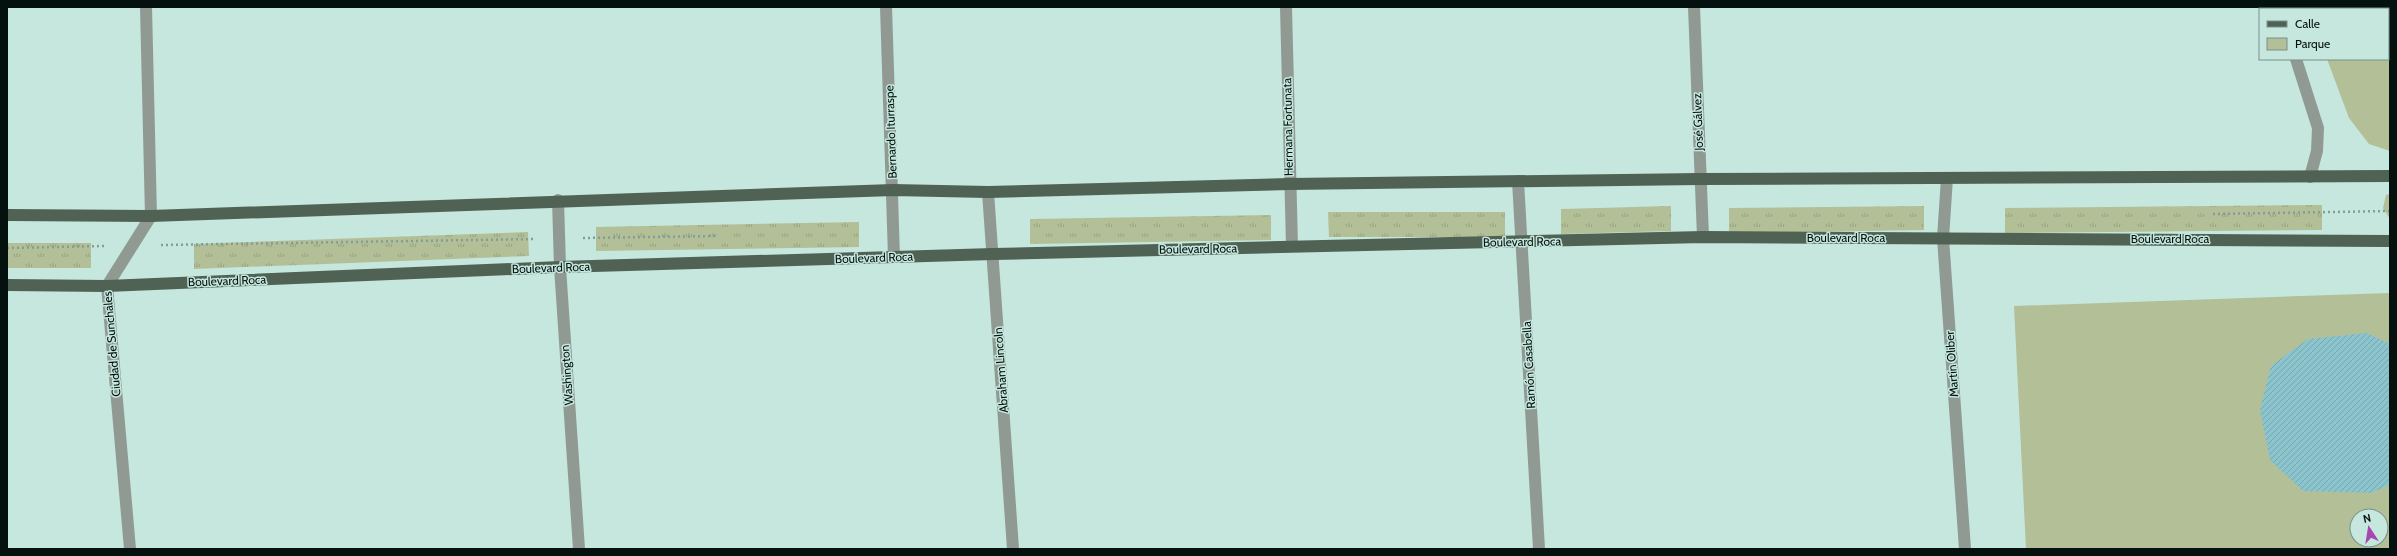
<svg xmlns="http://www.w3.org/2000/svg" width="2397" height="556" viewBox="0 0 2397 556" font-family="Cabin,sans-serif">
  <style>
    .grass { fill: url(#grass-tufts) }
    .park { fill: #b3bf96; fill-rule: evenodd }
    .building { fill: url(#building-hatch) }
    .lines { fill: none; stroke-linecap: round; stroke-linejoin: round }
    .path { stroke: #839d97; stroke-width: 2.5; stroke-dasharray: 2 3; stroke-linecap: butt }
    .minor { stroke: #909a92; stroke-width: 12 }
    .major { stroke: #506253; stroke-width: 12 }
    .labels { text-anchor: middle; stroke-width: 3; stroke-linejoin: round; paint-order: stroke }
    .street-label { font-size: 12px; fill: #05110e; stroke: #c5e7de }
  </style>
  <defs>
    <pattern id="grass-tufts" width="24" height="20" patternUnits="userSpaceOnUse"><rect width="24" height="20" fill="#b3bf96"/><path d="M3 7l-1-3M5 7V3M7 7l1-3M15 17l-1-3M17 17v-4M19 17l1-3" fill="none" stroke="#98a380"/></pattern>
    <pattern id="building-hatch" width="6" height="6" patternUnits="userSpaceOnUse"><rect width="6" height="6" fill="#8bc4cd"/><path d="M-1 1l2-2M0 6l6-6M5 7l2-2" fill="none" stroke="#76a7af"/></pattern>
  </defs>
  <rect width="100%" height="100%" fill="#c5e7de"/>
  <g class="grass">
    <polygon points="2322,205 2322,230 2005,233 2005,208"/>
    <polygon points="1671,206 1671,231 1561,234 1561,209"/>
    <polygon points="1924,206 1924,230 1729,233 1729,208"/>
    <polygon points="1328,212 1505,212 1505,237 1329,237"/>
    <polygon points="1271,215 1271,240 1030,244 1030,219"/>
    <polygon points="859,222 859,247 596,251 596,227"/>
    <polygon points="528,232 529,256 194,269 194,244"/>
    <rect x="7" y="243" width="84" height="25"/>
  </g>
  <g class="park">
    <polygon points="2308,7 2390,7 2390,151 2369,144 2349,118 2327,59 2388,59 2388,9 2309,9"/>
    <polygon points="2390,194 2390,219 2383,208 2386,195"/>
    <path d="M2390,293V549H2026L2014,306ZM2357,516H2381V540H2357Z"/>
  </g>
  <polygon class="building" points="2367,333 2390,344 2390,485 2371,493 2303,491 2270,460 2260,410 2271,366 2308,339"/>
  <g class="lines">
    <g class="path">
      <polyline points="2213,214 2390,211"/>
      <polyline points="583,238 718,236"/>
      <polyline points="161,245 536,239"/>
      <polyline points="7,248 104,246"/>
    </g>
    <g class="minor">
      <polyline points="886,7 894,257"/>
      <polyline points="1286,7 1292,246"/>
      <polyline points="1694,7 1703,237"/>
      <polyline points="2279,7 2279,9"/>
      <polyline points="2296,59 2318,128 2317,151 2310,177"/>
      <polyline points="1947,178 1943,238 1965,549"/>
      <polyline points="1518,181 1539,549"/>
      <polyline points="988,192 1013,549"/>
      <polyline points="558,200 560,267 579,549"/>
      <polyline points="130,549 107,286 151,216 146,7"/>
    </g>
    <g class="major">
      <polyline points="7,215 151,216 893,190 988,192 1289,184 1700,179 2390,176"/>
      <polyline points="7,285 107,286 560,267 993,254 1703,237 2390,241"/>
    </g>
  </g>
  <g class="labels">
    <g class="street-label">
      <text transform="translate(1698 122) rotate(-92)" y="4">José Gálvez</text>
      <text transform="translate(1288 127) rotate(-91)" y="4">Hermana Fortunata</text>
      <text transform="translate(891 132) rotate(-92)" y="4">Bernardo Iturraspe</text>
      <text x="1846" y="242">Boulevard Roca</text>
      <text x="2170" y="243">Boulevard Roca</text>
      <text transform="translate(1522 242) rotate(-1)" y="4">Boulevard Roca</text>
      <text transform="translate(1198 249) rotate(-1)" y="4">Boulevard Roca</text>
      <text transform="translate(874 258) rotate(-2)" y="4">Boulevard Roca</text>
      <text transform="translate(551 268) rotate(-2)" y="4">Boulevard Roca</text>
      <text transform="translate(227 281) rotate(-2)" y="4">Boulevard Roca</text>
      <text transform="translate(112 344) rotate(-95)" y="4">Ciudad de Sunchales</text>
      <text transform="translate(1952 364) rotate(-94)" y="4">Martín Oliber</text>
      <text transform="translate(1529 365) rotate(-93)" y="4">Ramón Casabella</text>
      <text transform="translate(1001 370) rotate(-94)" y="4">Abraham Lincoln</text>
      <text transform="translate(567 375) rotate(-94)" y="4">Washington</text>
    </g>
  </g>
  <rect width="2397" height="556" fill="none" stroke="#05110e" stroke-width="16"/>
  <rect x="2259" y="8" width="130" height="52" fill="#c5e7de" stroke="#78918b"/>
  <rect x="2267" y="21" width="20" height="6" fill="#506253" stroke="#78918b"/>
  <text x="2295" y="28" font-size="12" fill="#05110e">Calle</text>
  <rect x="2267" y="38" width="20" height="12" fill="#b3bf96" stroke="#78918b"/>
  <text x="2295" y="48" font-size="12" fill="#05110e">Parque</text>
  <g transform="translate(2369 528) rotate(348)"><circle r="19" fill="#c5e7de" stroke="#78918b"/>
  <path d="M0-3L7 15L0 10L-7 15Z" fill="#a646ae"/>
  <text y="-6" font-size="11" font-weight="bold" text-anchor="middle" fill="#05110e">N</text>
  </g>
</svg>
